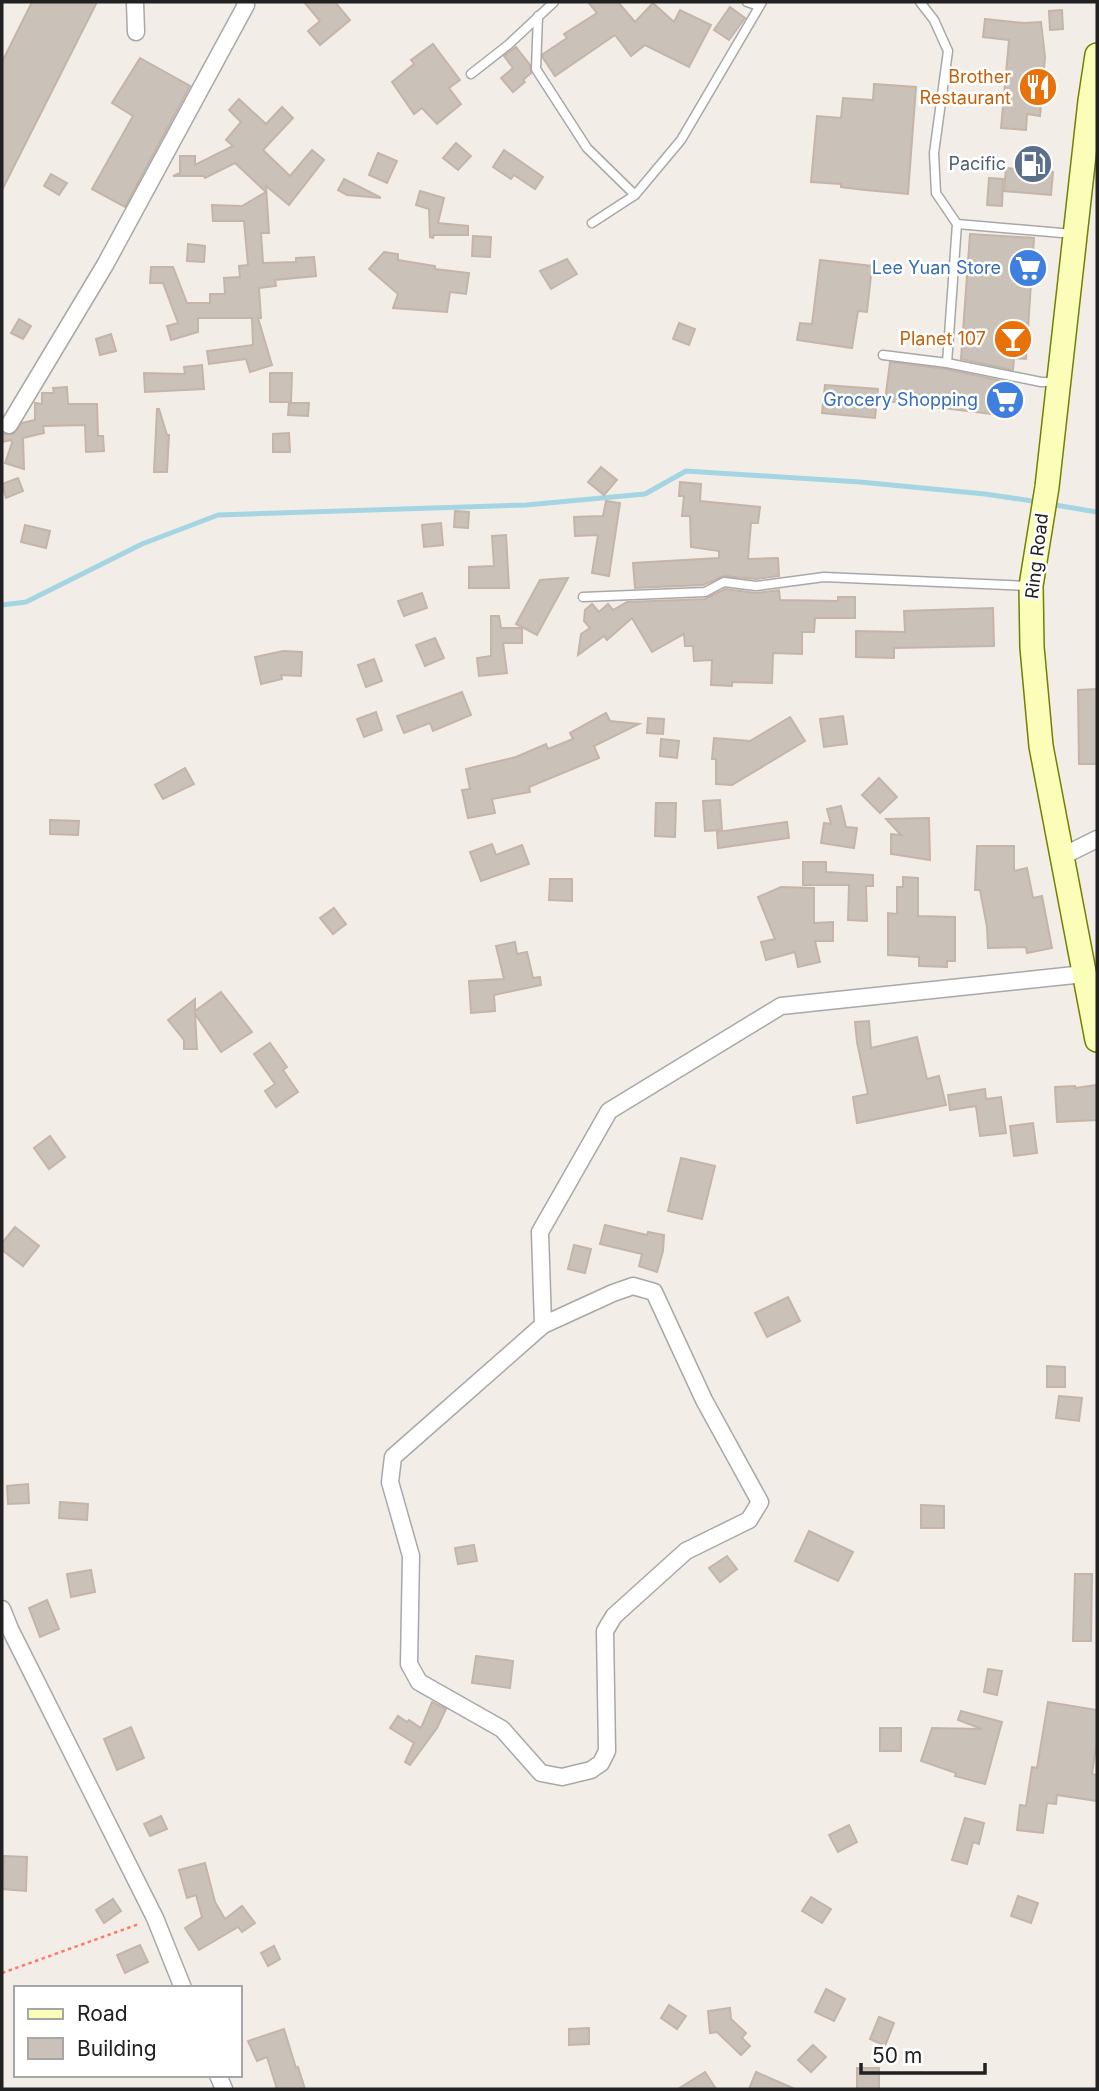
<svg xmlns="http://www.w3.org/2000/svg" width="1099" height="2091" viewBox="0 0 1099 2091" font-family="Inter,sans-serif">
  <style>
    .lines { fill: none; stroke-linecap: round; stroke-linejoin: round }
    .stream { stroke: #a5d5e2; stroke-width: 5 }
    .building { fill: #cac1b9; stroke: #c5b4a8; stroke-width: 2 }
    .service-casing { stroke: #a8a8a8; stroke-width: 11 }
    .minor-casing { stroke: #a8a8a8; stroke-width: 19 }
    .secondary-casing { stroke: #738000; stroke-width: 26 }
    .path { stroke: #ff796b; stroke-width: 2.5; stroke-dasharray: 3.5 3.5; stroke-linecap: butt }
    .service { stroke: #fff; stroke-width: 8 }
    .minor { stroke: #fff; stroke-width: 16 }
    .secondary { stroke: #fbfeb9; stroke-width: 23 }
    .labels { text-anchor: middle; stroke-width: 5; stroke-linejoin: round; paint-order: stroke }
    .food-label { font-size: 18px; fill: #c56008; stroke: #fff; text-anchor: end }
    .service-label { font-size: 18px; fill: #4e5e75; stroke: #fff; text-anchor: end }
    .shop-label { font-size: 18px; fill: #366cbe; stroke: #fff; text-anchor: end }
    .street-label { font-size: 18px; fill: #212121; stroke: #fff }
  </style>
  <rect width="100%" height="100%" fill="#f2eee7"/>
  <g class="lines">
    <g class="stream">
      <polyline points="1049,504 1097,512"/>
      <polyline points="2,605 26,602 142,544 218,515 526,505 645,494 686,471 860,482 985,494 1039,502"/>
    </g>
  </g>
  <g class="building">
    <polygon points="32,2 97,2 2,190 2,62"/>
    <polygon points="304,2 335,2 350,20 320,45 308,31 320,21"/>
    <polygon points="588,2 618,2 635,22 653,3 674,22 680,10 711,25 689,67 645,45 631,56 615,35 555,76 543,58 543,54 567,38 564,34 597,13"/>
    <polygon points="730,7 745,18 729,40 714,30"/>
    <polygon points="1062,10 1063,29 1050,30 1049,11"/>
    <polygon points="985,19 1024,23 1041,22 1045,57 1040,116 1027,114 1026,130 1001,128 1009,40 983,37"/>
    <polygon points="433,44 460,80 449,88 461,104 437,124 422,108 414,114 392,82 414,64 411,60"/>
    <polygon points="516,47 530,65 531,73 523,80 525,82 513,92 501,78 513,68 504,56"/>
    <polygon points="140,58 190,86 125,207 92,189 133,116 112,103"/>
    <polygon points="874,84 916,87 908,194 865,190 841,187 841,184 811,182 817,116 841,118 843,98 873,100"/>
    <polygon points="239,99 266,124 282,107 293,118 263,150 290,176 312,150 324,160 289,205 266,186 269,233 261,233 263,263 296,262 296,258 314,257 316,276 275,280 276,286 259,288 261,318 258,318 272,365 250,372 246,359 209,364 207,351 253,345 252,318 198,318 198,332 171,340 167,326 178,323 163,283 150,283 151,267 173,267 187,303 210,303 210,294 225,294 224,278 240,277 239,266 248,265 244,221 213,221 212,205 242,206 266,192 235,163 205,178 204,176 173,176 180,173 180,156 195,156 195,165 233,146 226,140 241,122 229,110"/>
    <polygon points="456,143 471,156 458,170 443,158"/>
    <polygon points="504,150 543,177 535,189 514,175 511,179 493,167"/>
    <polygon points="378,153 397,161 387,183 369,175"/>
    <polygon points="1006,168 1053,172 1051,195 1004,191"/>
    <polygon points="51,174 67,183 59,195 44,186"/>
    <polygon points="989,178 1003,179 1002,206 987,205"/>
    <polygon points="344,179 380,197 380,198 347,195 338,190"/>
    <polygon points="420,191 444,198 438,223 468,226 468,235 434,235 433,238 430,237 429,209 416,205"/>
    <polygon points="970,234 1034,238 1026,359 1014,358 1013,370 961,359"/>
    <polygon points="473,236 491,237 490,257 472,256"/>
    <polygon points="188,244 205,246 204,262 187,261"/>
    <polygon points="384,252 398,254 398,260 435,266 435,269 469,273 466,294 450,292 447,312 393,308 398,294 369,269"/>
    <polygon points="567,259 577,274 551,289 540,271"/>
    <polygon points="820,260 872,266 867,312 858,311 852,348 797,340 800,323 812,324"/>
    <polygon points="19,319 31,326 23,339 11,333"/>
    <polygon points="679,323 695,329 689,345 673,339"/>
    <polygon points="111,334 116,351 100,355 96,339"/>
    <polygon points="890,362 946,369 1011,383 1007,416 885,401"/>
    <polygon points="202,365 204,389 145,392 144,373 185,374 184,367"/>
    <polygon points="270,373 292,373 291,402 270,402"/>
    <polygon points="825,385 878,389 875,418 822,413"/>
    <polygon points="67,387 68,404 97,404 98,436 103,436 104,451 86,452 85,425 43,426 44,433 23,438 24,469 5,463 12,443 11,440 2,442 2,434 13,434 22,423 35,420 35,403 42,404 42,393 54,393 53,388"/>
    <polygon points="289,403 309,403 308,416 288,415"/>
    <polygon points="157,409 159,409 167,435 169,435 167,472 154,472"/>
    <polygon points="289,433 290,452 273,452 273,434"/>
    <polygon points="601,467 617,480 604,495 588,482"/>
    <polygon points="18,478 23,491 6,498 2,484"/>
    <polygon points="680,482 701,484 700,501 760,507 758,523 751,523 748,559 778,558 779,576 756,579 724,576 703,585 635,588 633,563 719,558 719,551 691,547 690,516 682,516 684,496 679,496"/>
    <polygon points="606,501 620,503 609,576 592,573 598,535 575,536 574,517 603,516"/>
    <polygon points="455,511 469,512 468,528 454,527"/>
    <polygon points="441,523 443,545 424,547 422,525"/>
    <polygon points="25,525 50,531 46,548 21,542"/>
    <polygon points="506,535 509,588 469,588 469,567 494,566 492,536"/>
    <polygon points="568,578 537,635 516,624 540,580"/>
    <polygon points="725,589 756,593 779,590 780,600 838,601 838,597 855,597 855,618 815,618 814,632 802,632 802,654 773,653 772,683 732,682 732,686 711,685 712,660 694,661 693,646 685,646 684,634 652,652 632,618 607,640 604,636 578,655 581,634 590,628 584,621 585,610 592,604 599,612 608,604 613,610 627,602 705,599"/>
    <polygon points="422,593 427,608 404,616 398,601"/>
    <polygon points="993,608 994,646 894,648 894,658 856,657 856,631 905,632 904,611"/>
    <polygon points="491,616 499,616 501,628 522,628 522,643 503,643 507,673 479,676 477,658 491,656"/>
    <polygon points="435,638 444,658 425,666 416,645"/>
    <polygon points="283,651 302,652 301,676 281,675 282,679 261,684 255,657"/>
    <polygon points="374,659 382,681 366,687 358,665"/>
    <polygon points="1097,689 1097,764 1079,764 1078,690"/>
    <polygon points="462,692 471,715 433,731 430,723 404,733 397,716"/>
    <polygon points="376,712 382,730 364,737 357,719"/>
    <polygon points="606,713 610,721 639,724 594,746 599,758 529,787 530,792 492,799 495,813 468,818 462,790 470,789 466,769 516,757 546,744 548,749 573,739 570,733"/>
    <polygon points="843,716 847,744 824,747 820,719"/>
    <polygon points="790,717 805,741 732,785 716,784 716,759 712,759 714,738 750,741"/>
    <polygon points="648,718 664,719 663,734 647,733"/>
    <polygon points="661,739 679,741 677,758 660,756"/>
    <polygon points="185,768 194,784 163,799 155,785"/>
    <polygon points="879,778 897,797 880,813 862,795"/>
    <polygon points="720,800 722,830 705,831 703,801"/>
    <polygon points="656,803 676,803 675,837 655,836"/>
    <polygon points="841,806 846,827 857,828 854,848 821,843 824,823 831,824 827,809"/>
    <polygon points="929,818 930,860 891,854 891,834 901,835 886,819"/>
    <polygon points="50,820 79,821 78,835 50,834"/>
    <polygon points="787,822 789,838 718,848 717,832"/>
    <polygon points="492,844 496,855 522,845 529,864 481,881 470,852"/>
    <polygon points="977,846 1014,846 1014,871 1027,868 1033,898 1042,896 1052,948 1027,953 1026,947 988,948 987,927 980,890 975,890"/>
    <polygon points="803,862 826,862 826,872 873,875 873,886 866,886 867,921 848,920 849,885 803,885"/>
    <polygon points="903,877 918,878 918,916 955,917 955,961 947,961 947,967 919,966 919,957 888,955 888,913 897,914 897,887 903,887"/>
    <polygon points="550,879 572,879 572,901 549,900"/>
    <polygon points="781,887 814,888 814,923 833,922 833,941 815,941 820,962 798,967 795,952 766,960 761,942 775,939 758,897"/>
    <polygon points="334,908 346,924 333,934 320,918"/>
    <polygon points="515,942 517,954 527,952 533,978 540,977 541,985 494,995 495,1011 471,1013 469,981 504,979 496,946"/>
    <polygon points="221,992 252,1032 221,1052 195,1014 197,1049 184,1049 184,1040 168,1020 195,999 195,1011"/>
    <polygon points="869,1021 871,1048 917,1037 927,1079 939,1076 946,1105 857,1123 853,1097 868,1094 857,1042 855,1022"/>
    <polygon points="270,1043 287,1067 283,1070 298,1092 276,1107 265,1091 275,1084 254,1054"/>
    <polygon points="1097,1085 1097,1120 1057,1122 1055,1087 1075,1086 1075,1088"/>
    <polygon points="985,1089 986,1099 1001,1097 1006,1133 980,1136 976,1106 950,1110 948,1095"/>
    <polygon points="1033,1123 1037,1153 1014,1156 1010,1126"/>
    <polygon points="50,1136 65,1157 49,1169 34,1148"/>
    <polygon points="681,1158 715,1166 702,1219 668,1211"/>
    <polygon points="605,1225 647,1235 648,1232 664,1235 663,1251 657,1272 639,1266 642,1254 600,1244"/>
    <polygon points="15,1227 39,1246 23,1266 2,1250 2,1243"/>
    <polygon points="574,1245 591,1249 585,1273 568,1269"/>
    <polygon points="788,1297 800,1321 767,1337 755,1313"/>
    <polygon points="1047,1366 1065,1367 1065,1387 1047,1387"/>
    <polygon points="1059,1396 1082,1398 1079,1421 1056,1418"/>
    <polygon points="28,1484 29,1503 8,1504 7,1486"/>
    <polygon points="60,1502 88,1504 87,1520 59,1518"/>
    <polygon points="921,1505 944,1506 944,1528 921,1528"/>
    <polygon points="809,1531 853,1552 838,1581 795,1561"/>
    <polygon points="474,1545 477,1561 458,1564 455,1548"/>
    <polygon points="727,1556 737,1569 720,1582 709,1568"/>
    <polygon points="91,1570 95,1592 71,1597 67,1574"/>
    <polygon points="1075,1574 1092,1574 1091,1641 1073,1641"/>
    <polygon points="47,1600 59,1629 40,1637 29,1608"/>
    <polygon points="476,1656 513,1661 510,1688 472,1683"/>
    <polygon points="988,1669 1002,1671 997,1695 984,1692"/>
    <polygon points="432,1702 446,1709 437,1728 410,1765 405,1762 414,1743 390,1728 398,1716 407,1722 409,1720 421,1728"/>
    <polygon points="1048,1702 1097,1710 1097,1741 1092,1774 1097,1775 1097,1801 1057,1795 1056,1804 1047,1803 1043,1833 1017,1830 1020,1805 1026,1806 1032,1767 1037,1768"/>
    <polygon points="961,1711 1002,1722 985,1784 955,1776 956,1773 921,1761 932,1728 982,1729 958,1720"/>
    <polygon points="131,1727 144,1758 117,1770 104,1739"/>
    <rect x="880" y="1728" width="21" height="23"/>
    <polygon points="161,1816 167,1829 150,1836 144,1824"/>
    <polygon points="965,1818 984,1823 979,1844 973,1842 967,1864 952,1860"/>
    <polygon points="849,1825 857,1842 838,1852 829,1835"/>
    <polygon points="4,1856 27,1857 26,1891 2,1889"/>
    <polygon points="205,1863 215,1902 225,1919 242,1906 255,1923 242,1932 238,1927 199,1950 185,1928 202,1917 196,1895 187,1898 179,1870"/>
    <polygon points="1018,1896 1038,1903 1031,1923 1011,1916"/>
    <polygon points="811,1897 831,1909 822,1923 802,1911"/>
    <polygon points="113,1899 121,1911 104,1923 96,1910"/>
    <polygon points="140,1945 148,1962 125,1973 117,1955"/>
    <polygon points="274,1946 280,1959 268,1966 261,1953"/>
    <polygon points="826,1989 845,1999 834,2021 815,2012"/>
    <polygon points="669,2005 686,2016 677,2029 661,2018"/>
    <polygon points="730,2008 731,2019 746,2033 742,2038 750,2046 741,2055 717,2032 710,2033 708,2011"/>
    <polygon points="879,2017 894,2023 885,2046 870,2039"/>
    <polygon points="589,2028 589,2044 569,2045 569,2029"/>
    <polygon points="284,2029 296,2068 298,2067 305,2089 277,2089 267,2057 257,2061 248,2041"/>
    <polygon points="813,2045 826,2057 811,2072 798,2060"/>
    <rect x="857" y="2068" width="22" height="21"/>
    <polygon points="705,2072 716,2089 678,2089"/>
    <polygon points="756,2072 795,2089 749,2089"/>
  </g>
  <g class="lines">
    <g class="service-casing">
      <g id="service">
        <polyline points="747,2 759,6"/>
        <polyline points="920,2 934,20 948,51 934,153 936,193 957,224 947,363"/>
        <polyline points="538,16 536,69 587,148 635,195 681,140 762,2"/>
        <polyline points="471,74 508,45 554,2"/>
        <polyline points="592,223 635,195"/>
        <polyline points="957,224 1073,234"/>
        <polyline points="883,355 947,363 1041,382 1055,382"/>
        <polyline points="583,597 705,592 724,582 756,586 824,577 1028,586"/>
      </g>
    </g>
    <g class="minor-casing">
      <g id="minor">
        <polyline points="135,2 136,32"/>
        <polyline points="9,425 105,265 246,5 245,2"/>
        <polyline points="1063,856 1097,839"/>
        <polyline points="543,1325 393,1457 390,1482 411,1556 409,1664 419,1682 502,1729 541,1773 562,1777 591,1770 601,1763 607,1751 605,1631 614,1616 686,1551 749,1520 760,1502 704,1400 654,1292 633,1286 613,1293 543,1325 540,1232 609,1111 781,1006 1084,974"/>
        <polyline points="2,1609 10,1629 155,1918 183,1988"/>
        <polyline points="218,2075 224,2089"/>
      </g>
    </g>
    <g class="secondary-casing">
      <polyline id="secondary" points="1097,55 1090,101 1047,487 1031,586 1032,647 1041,746 1097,1040"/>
    </g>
    <polyline class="path" points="2,1973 139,1924"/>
    <use href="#service" class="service"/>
    <use href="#minor" class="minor"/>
    <use href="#secondary" class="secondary"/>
  </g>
  <defs>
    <g id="restaurant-disc" transform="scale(2.0125)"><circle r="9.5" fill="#e8710a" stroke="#fff"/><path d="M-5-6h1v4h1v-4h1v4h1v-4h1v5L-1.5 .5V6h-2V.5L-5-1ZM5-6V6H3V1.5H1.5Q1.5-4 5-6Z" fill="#fff"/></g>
    <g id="fuel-disc" transform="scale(2.0125)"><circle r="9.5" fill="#5c6f8a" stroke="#fff"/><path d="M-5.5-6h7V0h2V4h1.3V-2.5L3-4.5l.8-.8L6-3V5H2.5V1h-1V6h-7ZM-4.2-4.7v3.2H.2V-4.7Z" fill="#fff"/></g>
    <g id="supermarket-disc" transform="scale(2.0125)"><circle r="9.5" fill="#3f7fe0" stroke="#fff"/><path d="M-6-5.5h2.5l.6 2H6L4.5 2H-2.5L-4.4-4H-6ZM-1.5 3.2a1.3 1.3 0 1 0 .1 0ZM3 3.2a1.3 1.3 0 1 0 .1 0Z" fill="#fff"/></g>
    <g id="bar-disc" transform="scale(2.0125)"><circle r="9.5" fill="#e8710a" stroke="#fff"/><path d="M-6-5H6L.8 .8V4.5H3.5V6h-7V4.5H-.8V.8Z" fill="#fff"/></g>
  </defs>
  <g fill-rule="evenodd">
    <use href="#restaurant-disc" x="1038" y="87"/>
    <use href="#fuel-disc" x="1033" y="164"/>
    <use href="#supermarket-disc" x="1028" y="268"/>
    <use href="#bar-disc" x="1013" y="339"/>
    <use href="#supermarket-disc" x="1005" y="400"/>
  </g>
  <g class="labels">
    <g class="food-label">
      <text x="1011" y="83">Brother<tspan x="1011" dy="21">Restaurant</tspan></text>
      <text x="986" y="345">Planet 107</text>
    </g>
    <g class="service-label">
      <text x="1006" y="170">Pacific</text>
    </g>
    <g class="shop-label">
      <text x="1001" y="274">Lee Yuan Store</text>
      <text x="978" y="406">Grocery Shopping</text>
    </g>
    <g class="street-label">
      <text transform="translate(1037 556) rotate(-83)" y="6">Ring Road</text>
    </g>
  </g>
  <rect width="1099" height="2091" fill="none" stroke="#212121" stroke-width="7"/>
  <rect x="14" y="1986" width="228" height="91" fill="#ffffff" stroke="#a6a6a6" stroke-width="2"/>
  <rect x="28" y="2009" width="35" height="10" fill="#fbfeb9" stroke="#a6a6a6" stroke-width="2"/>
  <text x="77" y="2021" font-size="21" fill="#212121">Road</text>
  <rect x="28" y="2038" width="35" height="21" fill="#cac1b9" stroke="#a6a6a6" stroke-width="2"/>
  <text x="77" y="2056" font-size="21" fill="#212121">Building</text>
  <path d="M861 2063v10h124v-10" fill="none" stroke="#212121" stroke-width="3.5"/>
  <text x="872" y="2063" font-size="21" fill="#212121" stroke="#ffffff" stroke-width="5" paint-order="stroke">50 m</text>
</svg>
